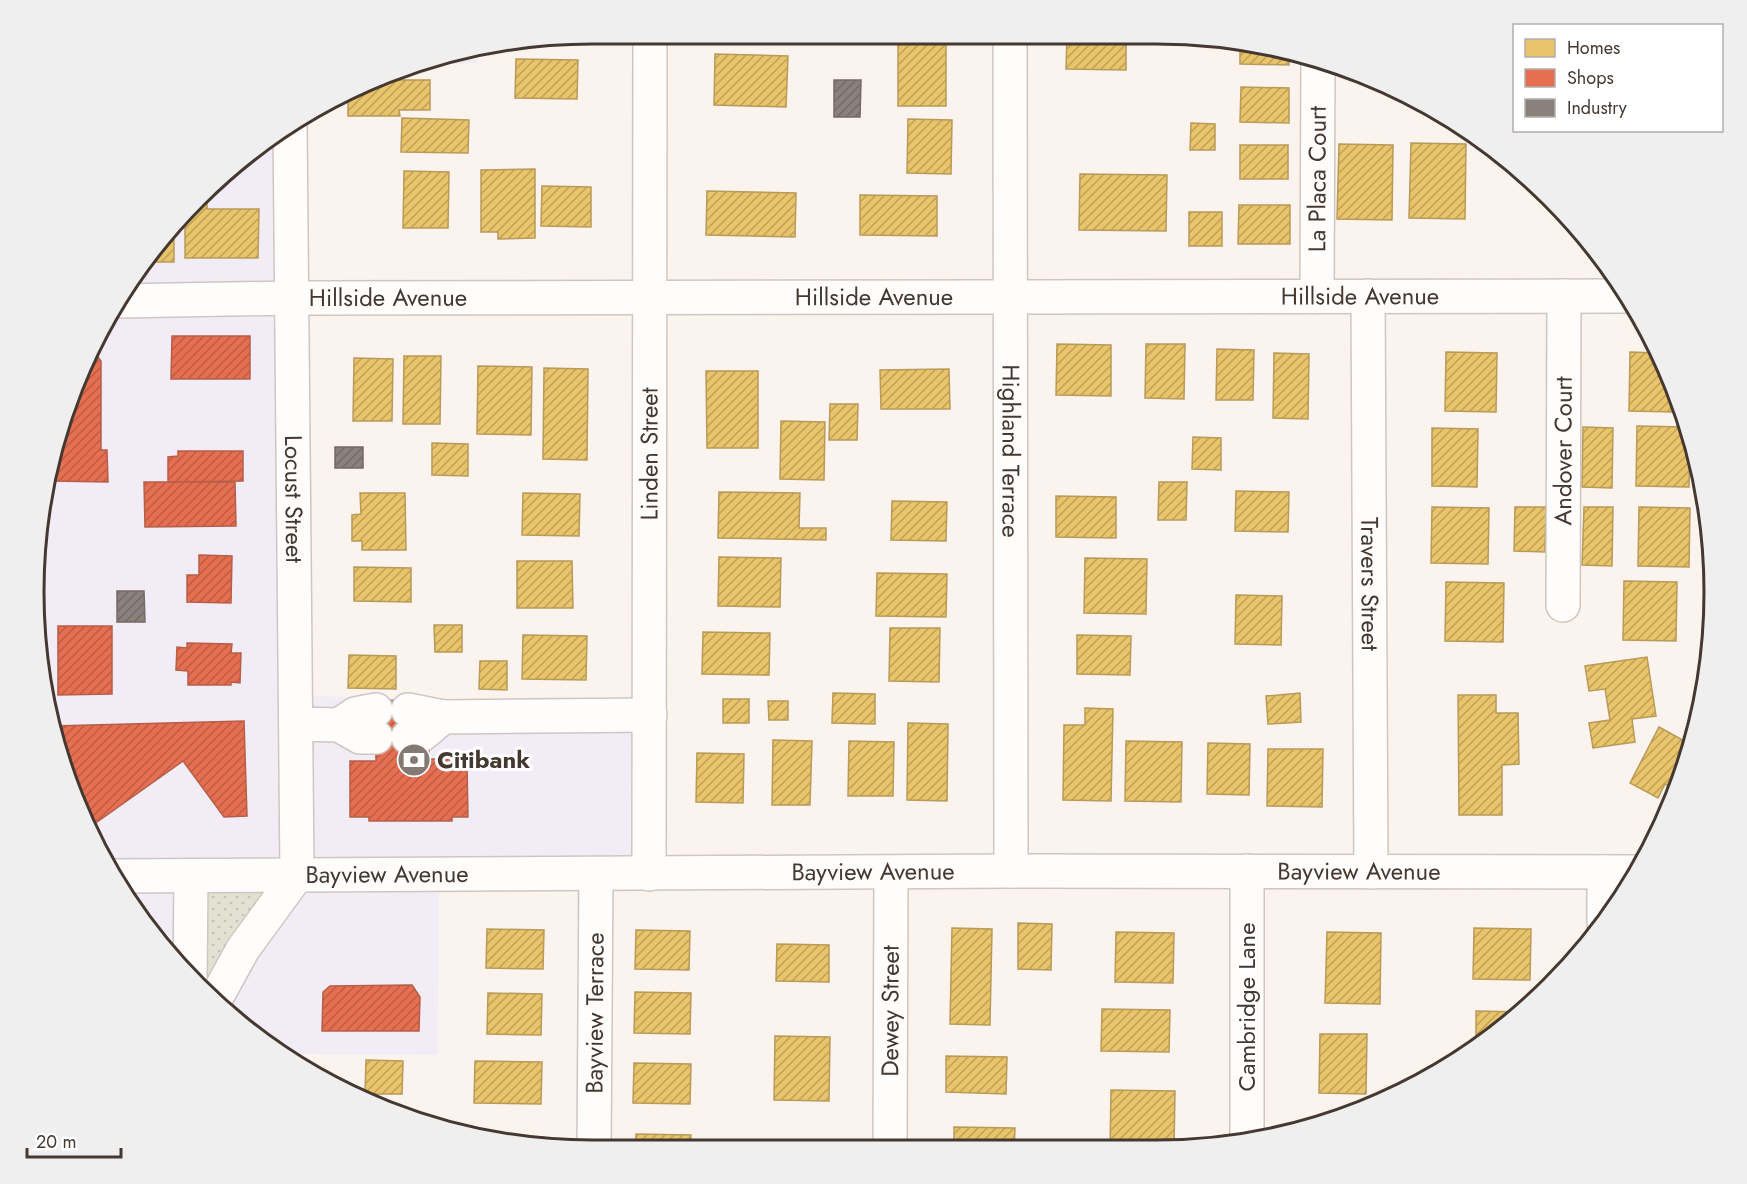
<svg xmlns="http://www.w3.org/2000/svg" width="1747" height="1184" viewBox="0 0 1747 1184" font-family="Jost,sans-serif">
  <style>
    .commercial { fill: #f2ecf6 }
    .grass { fill: url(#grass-dots) }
    .homes { fill: url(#homes-hatch); stroke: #b89a59; stroke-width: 1.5 }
    .shops { fill: url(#shops-hatch); stroke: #b65e47; stroke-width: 1.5 }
    .industry { fill: url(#industry-hatch); stroke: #756b66; stroke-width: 1.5 }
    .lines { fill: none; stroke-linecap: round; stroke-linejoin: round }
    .minor-casing { stroke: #cfc6c1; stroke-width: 36 }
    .minor { stroke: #fefdfc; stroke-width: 33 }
    .labels { text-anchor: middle; stroke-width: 6; stroke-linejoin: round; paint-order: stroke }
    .street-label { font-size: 24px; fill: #443831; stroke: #fff }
    .poi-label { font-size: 24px; font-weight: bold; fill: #443831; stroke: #fff; text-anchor: start }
    .rim { fill: none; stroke: #443831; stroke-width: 3 }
  </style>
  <defs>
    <pattern id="grass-dots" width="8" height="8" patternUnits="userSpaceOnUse" patternTransform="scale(1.5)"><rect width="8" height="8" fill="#e3e2d2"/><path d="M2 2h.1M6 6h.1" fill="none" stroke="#c4c3b5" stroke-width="1.8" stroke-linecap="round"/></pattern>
    <pattern id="homes-hatch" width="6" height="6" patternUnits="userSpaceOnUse" patternTransform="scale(1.5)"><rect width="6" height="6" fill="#e9c46a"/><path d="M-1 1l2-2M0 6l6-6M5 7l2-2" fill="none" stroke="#bea058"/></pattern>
    <pattern id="shops-hatch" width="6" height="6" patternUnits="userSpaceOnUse" patternTransform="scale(1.5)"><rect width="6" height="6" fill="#e76f51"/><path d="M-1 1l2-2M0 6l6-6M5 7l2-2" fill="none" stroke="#bd5c44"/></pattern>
    <pattern id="industry-hatch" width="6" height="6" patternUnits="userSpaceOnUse" patternTransform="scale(1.5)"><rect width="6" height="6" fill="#8a817c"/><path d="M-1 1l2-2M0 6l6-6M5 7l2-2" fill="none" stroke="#726b66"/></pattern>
  </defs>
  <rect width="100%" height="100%" fill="#faf3ee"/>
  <g class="commercial">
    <polygon points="477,52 478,63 408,65 413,63"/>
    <polygon points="281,127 295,696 443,699 443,717 650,715 649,874 439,876 438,1055 290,1054 197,988 108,871 44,701 34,555 75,378 149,251"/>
  </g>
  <polygon class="grass" points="297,875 215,1000 197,988 191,876"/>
  <g class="homes">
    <rect x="898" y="33" width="48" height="73"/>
    <polygon points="1067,33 1126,33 1126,70 1066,69"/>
    <polygon points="1240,41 1264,44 1289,52 1289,65 1240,64"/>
    <polygon points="715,54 788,56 786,107 714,105"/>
    <polygon points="516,59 578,60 577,99 515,98"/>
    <polygon points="378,80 430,80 430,110 399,110 400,116 348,116 348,94"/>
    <polygon points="1241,87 1289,88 1289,123 1240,122"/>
    <polygon points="402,118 469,120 468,153 401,152"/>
    <polygon points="908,119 952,120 951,174 907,173"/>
    <polygon points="1191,123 1215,124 1215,150 1190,150"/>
    <polygon points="1411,143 1466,144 1465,219 1409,218"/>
    <polygon points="1339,144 1393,145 1392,220 1337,219"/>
    <rect x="1240" y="145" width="48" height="34"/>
    <polygon points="535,169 535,238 498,239 498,232 481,232 481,170"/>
    <polygon points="404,171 449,172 448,228 403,228"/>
    <polygon points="1080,174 1167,175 1166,231 1079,230"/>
    <polygon points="542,186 591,187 591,227 541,226"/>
    <polygon points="707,191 796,193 795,237 706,235"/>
    <polygon points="860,195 937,196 937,236 860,235"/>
    <polygon points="201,202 207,202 207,209 259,209 258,258 185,258 185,217"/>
    <polygon points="1239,205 1290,205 1290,244 1238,244"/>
    <polygon points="1559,207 1570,220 1559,220"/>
    <rect x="1189" y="212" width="33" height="34"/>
    <polygon points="174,228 174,262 143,262 149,251"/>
    <polygon points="1057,344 1111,345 1111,396 1056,395"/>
    <polygon points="1146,344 1185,344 1184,399 1145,398"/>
    <polygon points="1217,349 1254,350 1253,400 1216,400"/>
    <polygon points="1446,352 1497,353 1496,412 1445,411"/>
    <polygon points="1630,352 1658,353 1671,378 1675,390 1675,412 1629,411"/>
    <polygon points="1274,353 1309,354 1308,419 1273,418"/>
    <polygon points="404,356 441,356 440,424 403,424"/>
    <polygon points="354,358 393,359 392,421 353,421"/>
    <polygon points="478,366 532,367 531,435 477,434"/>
    <polygon points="544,368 588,369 587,460 543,459"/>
    <polygon points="949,369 950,409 881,409 880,370"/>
    <polygon points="706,371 758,371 758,448 707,448"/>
    <polygon points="830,404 858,404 857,440 829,440"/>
    <polygon points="781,421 825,422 824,480 780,479"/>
    <polygon points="1637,426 1686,427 1690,440 1689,487 1636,486"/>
    <polygon points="1583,427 1613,428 1612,488 1582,487"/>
    <polygon points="1432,428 1478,429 1477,487 1432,486"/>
    <polygon points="1193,437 1221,438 1221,470 1192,469"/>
    <polygon points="432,443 468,444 468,476 432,475"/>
    <polygon points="1159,482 1187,482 1186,520 1158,520"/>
    <polygon points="1236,491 1289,492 1288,532 1235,531"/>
    <polygon points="719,492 800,493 799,528 826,528 826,540 718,538"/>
    <polygon points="360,493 405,493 406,550 362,550 362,541 352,541 352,515 361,514"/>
    <polygon points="523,493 580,494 579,536 522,535"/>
    <polygon points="1056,496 1116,497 1116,538 1056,537"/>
    <polygon points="892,501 947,502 946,541 891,540"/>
    <polygon points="1432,507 1489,508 1488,564 1431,563"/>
    <polygon points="1515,507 1546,507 1545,552 1514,551"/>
    <polygon points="1584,507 1613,507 1612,566 1582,565"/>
    <polygon points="1639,507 1690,508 1689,567 1638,566"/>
    <polygon points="719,557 781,558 780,607 718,606"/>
    <polygon points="1085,558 1147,559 1146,614 1084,613"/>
    <polygon points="517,561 572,561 573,608 517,608"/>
    <polygon points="354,567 411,568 411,602 354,601"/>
    <polygon points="877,573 947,574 946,617 876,616"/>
    <polygon points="1624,581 1677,582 1676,641 1623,640"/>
    <polygon points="1446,582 1504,583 1503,642 1445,641"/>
    <polygon points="1236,595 1282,596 1281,645 1235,644"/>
    <polygon points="434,625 462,625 462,652 435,652"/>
    <polygon points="890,628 940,628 939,682 889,681"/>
    <polygon points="703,632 770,633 769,675 702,674"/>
    <polygon points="523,635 587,636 586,680 522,679"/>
    <polygon points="1077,635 1131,636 1130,675 1077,674"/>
    <polygon points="349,655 396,656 396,689 348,688"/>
    <polygon points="1647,657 1656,716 1632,719 1635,742 1593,748 1589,723 1610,720 1605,689 1589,691 1585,666"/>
    <polygon points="480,661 507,661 507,690 479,689"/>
    <polygon points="833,693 875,694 875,724 832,723"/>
    <polygon points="1300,693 1301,722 1268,724 1266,696"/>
    <polygon points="1458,695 1496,695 1496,713 1518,713 1519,764 1502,765 1502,815 1459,815"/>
    <rect x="723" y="699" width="26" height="24"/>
    <polygon points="768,701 788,701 788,720 769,720"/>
    <polygon points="1085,708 1113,709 1111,801 1063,800 1064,725 1085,725"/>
    <polygon points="908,723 948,724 947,801 907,800"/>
    <polygon points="1659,727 1690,744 1676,790 1665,784 1658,798 1630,783"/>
    <polygon points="773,740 812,741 810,805 772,805"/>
    <polygon points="849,741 894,742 893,796 848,796"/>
    <polygon points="1126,741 1182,742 1181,802 1125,801"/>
    <polygon points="1208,743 1250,744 1249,795 1207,794"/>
    <polygon points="1268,749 1323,749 1322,807 1267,806"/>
    <polygon points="697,753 744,754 743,803 696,802"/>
    <polygon points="1018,923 1052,924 1051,970 1018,969"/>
    <polygon points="952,928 992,929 990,1025 950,1024"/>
    <polygon points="1474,928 1531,929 1530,980 1473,979"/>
    <polygon points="487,929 544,930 543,969 486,968"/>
    <polygon points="636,930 690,931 689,970 635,969"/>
    <polygon points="1116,932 1174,933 1173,983 1115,982"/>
    <polygon points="1327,932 1381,933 1380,1004 1325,1003"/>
    <polygon points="777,944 829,945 829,982 776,981"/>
    <polygon points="635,992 691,993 690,1034 634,1033"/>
    <polygon points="488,993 542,994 541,1035 487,1034"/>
    <polygon points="1102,1009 1170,1010 1169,1052 1101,1051"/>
    <polygon points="1476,1011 1521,1012 1476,1048"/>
    <polygon points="1320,1034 1367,1034 1366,1094 1319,1093"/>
    <polygon points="775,1036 830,1037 829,1101 774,1100"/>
    <polygon points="946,1056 1007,1057 1006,1094 946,1092"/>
    <polygon points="366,1060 403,1061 402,1094 365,1094"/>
    <polygon points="475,1061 542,1062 541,1104 474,1103"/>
    <polygon points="634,1063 691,1064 690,1104 633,1103"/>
    <polygon points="340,1090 359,1090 359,1098 344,1093"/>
    <polygon points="1111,1090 1175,1091 1174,1149 1110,1151"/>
    <polygon points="954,1127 1015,1128 1014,1151 954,1151"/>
    <polygon points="636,1134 691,1135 690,1151 635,1151"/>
    <polygon points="469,1135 544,1137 544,1146 483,1140"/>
    <polygon points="777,1141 829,1142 829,1151 777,1151"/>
  </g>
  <g class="shops">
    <polygon points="172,336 250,336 250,379 171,379"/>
    <polygon points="90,352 94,352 101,361 101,450 107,450 108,482 52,481 75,378"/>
    <polygon points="178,451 243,451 243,481 168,482 168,457 178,456"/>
    <polygon points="144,482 235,482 236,526 145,527"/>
    <polygon points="199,555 232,556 231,603 187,602 187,575 199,575"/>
    <polygon points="35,563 44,563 44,610 38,610"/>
    <polygon points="58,626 112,626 112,694 58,695"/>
    <polygon points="187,643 232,644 231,653 241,653 240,683 231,682 231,685 188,685 188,671 176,670 177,647 187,648"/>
    <polygon points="408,700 429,746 429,759 451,759 451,765 467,764 468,817 452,817 452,821 369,821 369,817 350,817 350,761 376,761 375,701"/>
    <polygon points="244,721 247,816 224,817 183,761 97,822 89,822 53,726"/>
    <polygon points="412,985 420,997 419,1031 322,1031 323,992 330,986"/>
  </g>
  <g class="industry">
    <polygon points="834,80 861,80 860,117 834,117"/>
    <rect x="335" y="447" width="28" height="21"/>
    <polygon points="117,591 144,591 145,622 117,622"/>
  </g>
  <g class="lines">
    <g class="minor-casing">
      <g id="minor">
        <path id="s1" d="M1010,33L1011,871"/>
        <path id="s2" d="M290,123L297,875"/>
        <path id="s3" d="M1317,296L1318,62"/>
        <path id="s4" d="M1368,296L1371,872"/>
        <path id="s5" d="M120,301L291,298L1627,296"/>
        <path id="s6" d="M1563,605L1564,296"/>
        <polyline points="408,710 443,717"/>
        <polyline points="296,724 339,725 360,737 376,737"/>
        <polyline points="339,725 355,714 376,710"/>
        <polyline points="408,737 423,734 443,717 650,715"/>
        <path id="s7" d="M649,874L650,33"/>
        <path id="s8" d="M111,876L1011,871L1636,872"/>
        <polyline points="1604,922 1604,872"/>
        <polyline points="190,979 191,876"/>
        <polyline points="215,1000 243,949 297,875"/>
        <polyline points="1247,1142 1247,871"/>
        <path id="s9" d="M594,1151L596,874"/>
        <path id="s10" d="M890,1151L891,873"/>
      </g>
    </g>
    <use href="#minor" class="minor"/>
  </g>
  <defs>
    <g id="bank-disc" transform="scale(1.725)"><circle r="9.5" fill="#847973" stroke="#fff"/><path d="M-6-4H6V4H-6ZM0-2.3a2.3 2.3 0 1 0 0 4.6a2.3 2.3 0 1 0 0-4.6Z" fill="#fff"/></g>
  </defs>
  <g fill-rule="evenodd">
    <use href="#bank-disc" x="414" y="760"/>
  </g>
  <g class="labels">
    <g class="street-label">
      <text dy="8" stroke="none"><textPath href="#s3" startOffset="117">La Placa Court</textPath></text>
      <text dy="8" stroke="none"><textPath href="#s5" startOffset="1240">Hillside Avenue</textPath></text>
      <text dy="8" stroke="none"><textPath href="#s5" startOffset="754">Hillside Avenue</textPath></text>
      <text dy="8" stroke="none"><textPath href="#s5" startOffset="268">Hillside Avenue</textPath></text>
      <text dy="8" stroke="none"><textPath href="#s6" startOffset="154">Andover Court</textPath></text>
      <text dy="8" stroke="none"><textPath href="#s1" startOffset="418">Highland Terrace</textPath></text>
      <text dy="8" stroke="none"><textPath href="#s7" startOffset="420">Linden Street</textPath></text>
      <text dy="8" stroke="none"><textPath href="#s2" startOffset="376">Locust Street</textPath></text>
      <text dy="8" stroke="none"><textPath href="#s4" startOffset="288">Travers Street</textPath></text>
      <text dy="8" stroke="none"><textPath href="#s8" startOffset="762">Bayview Avenue</textPath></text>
      <text dy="8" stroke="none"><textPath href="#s8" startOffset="1248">Bayview Avenue</textPath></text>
      <text dy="8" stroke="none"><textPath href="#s8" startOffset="276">Bayview Avenue</textPath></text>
      <text transform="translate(1247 1007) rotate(-90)" y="8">Cambridge Lane</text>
      <text dy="8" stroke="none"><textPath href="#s9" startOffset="138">Bayview Terrace</textPath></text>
      <text dy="8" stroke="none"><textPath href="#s10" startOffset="140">Dewey Street</textPath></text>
    </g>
    <g class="poi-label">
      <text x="437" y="768">Citibank</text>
    </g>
  </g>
  <path d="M0 0H1747V1184H0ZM592 44H1156A548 548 0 0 1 1704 592V592A548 548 0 0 1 1156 1140H592A548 548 0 0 1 44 592V592A548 548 0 0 1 592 44Z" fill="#f0efef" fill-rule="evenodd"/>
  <path class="rim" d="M592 44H1156A548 548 0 0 1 1704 592V592A548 548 0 0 1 1156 1140H592A548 548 0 0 1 44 592V592A548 548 0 0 1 592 44Z"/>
  <rect x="1513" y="24" width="210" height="108" fill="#ffffff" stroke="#b4afad" stroke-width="1.5"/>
  <rect x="1525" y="39" width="30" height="18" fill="#e9c46a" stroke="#b4afad" stroke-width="1.5"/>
  <text x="1567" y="54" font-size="18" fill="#443831">Homes</text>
  <rect x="1525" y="69" width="30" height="18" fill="#e76f51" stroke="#b4afad" stroke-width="1.5"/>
  <text x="1567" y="84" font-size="18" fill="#443831">Shops</text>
  <rect x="1525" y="99" width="30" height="18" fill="#8a817c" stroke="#b4afad" stroke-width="1.5"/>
  <text x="1567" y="114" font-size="18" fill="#443831">Industry</text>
  <path d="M27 1148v9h94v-9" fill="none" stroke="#443831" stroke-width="3"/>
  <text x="36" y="1148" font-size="18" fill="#443831" stroke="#ffffff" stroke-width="4.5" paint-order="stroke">20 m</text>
</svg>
